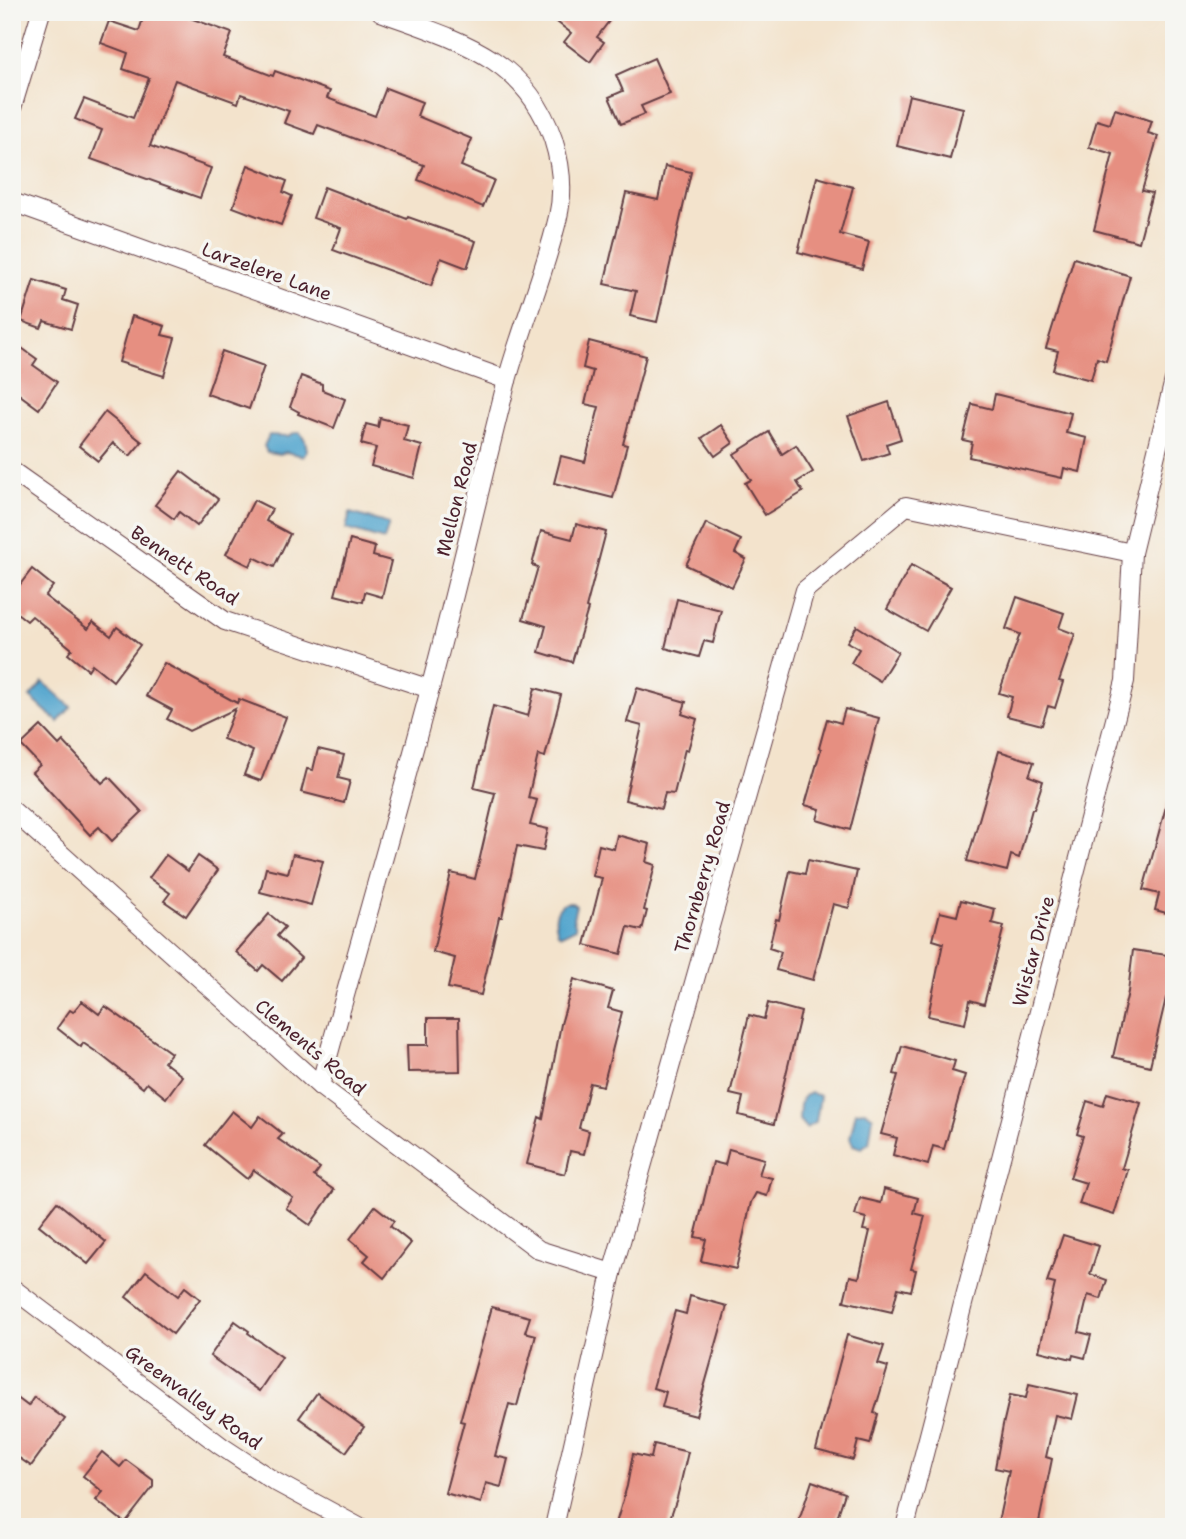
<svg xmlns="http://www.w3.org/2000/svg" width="1186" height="1539" viewBox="0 0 1186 1539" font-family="'Shantell Sans',sans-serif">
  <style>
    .water { fill: #51a4cd; stroke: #4e627c; stroke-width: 2 }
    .building { fill: #e68f81 }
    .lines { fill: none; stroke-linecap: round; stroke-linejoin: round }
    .minor-casing { stroke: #633c43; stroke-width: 20 }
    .minor { stroke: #fff; stroke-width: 18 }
    .labels { text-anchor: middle; stroke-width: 7; stroke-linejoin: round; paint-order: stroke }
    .street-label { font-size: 19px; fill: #4a1f2b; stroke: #f6f6f2 }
  </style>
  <rect width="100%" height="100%" fill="#f6f6f2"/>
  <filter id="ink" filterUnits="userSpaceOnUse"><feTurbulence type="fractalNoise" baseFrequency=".0143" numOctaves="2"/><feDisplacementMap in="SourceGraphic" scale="14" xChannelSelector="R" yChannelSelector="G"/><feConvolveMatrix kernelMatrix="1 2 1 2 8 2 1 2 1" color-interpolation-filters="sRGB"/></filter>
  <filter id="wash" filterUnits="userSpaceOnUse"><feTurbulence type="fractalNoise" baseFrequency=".00686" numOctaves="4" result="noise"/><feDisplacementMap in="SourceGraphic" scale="28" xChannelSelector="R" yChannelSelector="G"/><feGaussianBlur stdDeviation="1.57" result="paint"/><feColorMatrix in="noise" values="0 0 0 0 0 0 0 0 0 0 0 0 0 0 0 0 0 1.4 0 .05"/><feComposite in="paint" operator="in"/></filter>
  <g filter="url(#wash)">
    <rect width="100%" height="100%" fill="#f3e3cc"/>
    <g class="water">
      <polygon points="294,433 300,433 305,440 307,450 303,456 286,452 280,454 267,452 264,446 269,435 288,436"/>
      <polygon points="350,513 389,524 384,540 346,529"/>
      <polygon points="43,682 71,707 58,722 30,697"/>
      <path d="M565,903H572L576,906L573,918L576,928L562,935L558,933C554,920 554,910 565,903Z"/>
      <polygon points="811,1093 820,1096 816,1122 806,1128 799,1120 800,1104 804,1096"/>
      <polygon points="865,1111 873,1117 869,1143 861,1148 853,1145 850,1138 856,1112"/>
    </g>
    <g id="blocks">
      <g class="building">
        <polygon points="145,12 173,12 232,33 223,57 273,76 275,71 330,91 327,98 375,116 386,88 422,102 417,116 472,139 461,166 494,180 483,207 418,180 424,165 318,125 314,134 284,123 289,111 241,94 238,103 175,80 150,146 211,168 200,198 91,159 102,130 75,119 84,99 133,118 149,78 123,69 128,53 101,43 109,21 139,31"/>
        <polygon points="544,12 616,12 597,37 604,42 590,62 564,42 571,33"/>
        <polygon points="654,58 670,94 641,106 645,114 621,124 609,97 623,91 616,75"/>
        <polygon points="909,95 963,108 950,159 897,146"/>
        <polygon points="1115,109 1152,121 1148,133 1158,136 1142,191 1152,193 1139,242 1094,230 1113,154 1089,147 1097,120 1110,124"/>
        <polygon points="248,165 287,181 283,192 292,196 281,225 233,207"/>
        <polygon points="665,166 691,172 657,322 630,316 636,291 604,284 626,193 658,200"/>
        <polygon points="817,177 853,187 840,234 869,242 862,269 798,252"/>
        <polygon points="324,187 407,219 408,217 476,241 467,268 441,258 431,286 333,250 341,228 313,218"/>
        <polygon points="1074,258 1130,276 1106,361 1097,358 1091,380 1053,370 1058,351 1046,348"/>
        <polygon points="34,280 66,290 63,300 78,305 71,329 44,321 41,328 21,321"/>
        <polygon points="132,316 165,326 162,335 175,338 164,376 119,362"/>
        <polygon points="12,341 37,359 33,365 57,382 39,409 12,389"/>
        <polygon points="589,341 646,356 623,444 627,445 613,498 554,483 561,456 585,462 599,407 585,404 593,371 583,368"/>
        <polygon points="222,351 264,366 249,409 207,394"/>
        <polygon points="301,376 322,384 322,390 345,399 334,428 298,414 299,412 290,407"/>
        <polygon points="995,394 1071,413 1066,433 1087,438 1080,472 1064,468 1062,478 969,457 972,442 963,440 972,404 992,409"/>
        <polygon points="889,402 901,439 886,444 889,453 864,461 848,416"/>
        <polygon points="105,412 142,442 130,456 113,443 98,461 79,446"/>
        <polygon points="380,418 408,425 404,441 422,446 414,478 371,466 376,448 361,444 366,424 378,427"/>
        <polygon points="721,425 733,443 715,456 702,438"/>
        <polygon points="769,432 782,454 796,445 813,472 797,482 803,492 765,515 745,483 751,480 734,454"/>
        <polygon points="181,471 218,499 197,526 179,512 174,519 155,505"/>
        <polygon points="254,500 272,509 266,521 290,534 274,567 254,557 250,566 226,554"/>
        <polygon points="706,523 741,540 735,553 746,559 732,587 686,565"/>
        <polygon points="576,524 606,532 586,608 588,609 572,662 539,652 546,626 523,619 538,567 532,565 541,531 572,539"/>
        <polygon points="350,540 375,547 373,556 391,561 382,597 365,592 363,602 335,595"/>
        <polygon points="911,565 951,587 926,631 887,609"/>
        <polygon points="32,569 53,586 45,596 88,629 93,622 111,636 117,627 140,645 113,681 92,664 88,670 68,654 72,649 32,616 27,621 12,609 12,595"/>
        <polygon points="1017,597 1064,613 1059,628 1075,634 1059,681 1063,682 1055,708 1048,706 1042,725 1007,716 1012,697 999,693 1020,634 1006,629"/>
        <polygon points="677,599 721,610 713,643 704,641 699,657 665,648"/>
        <polygon points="857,626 898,652 880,681 851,663 859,649 847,642"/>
        <polygon points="164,663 237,703 239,699 286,717 261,781 244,775 253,751 223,739 235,709 189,731 167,719 172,710 146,696"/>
        <polygon points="535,688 561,695 545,757 538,755 528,798 537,800 530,825 548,829 543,851 517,846 502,917 499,917 481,995 448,988 455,958 433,952 451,873 475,879 495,793 474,788 493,706 528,716"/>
        <polygon points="637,688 686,702 682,714 697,719 688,750 685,749 674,794 665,793 661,809 625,800 642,726 627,722"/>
        <polygon points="845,709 879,718 850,830 817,820 820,809 805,805 821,749 819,748 827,719 841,723"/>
        <polygon points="41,726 59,745 63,741 102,783 109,777 142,812 112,841 99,827 90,835 32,772 40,765 21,745"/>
        <polygon points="318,749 344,755 338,778 350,781 344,803 301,792 307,769 313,770"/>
        <polygon points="999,751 1034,762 1029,776 1043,781 1034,809 1032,809 1019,858 1011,855 1007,871 967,861"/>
        <polygon points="1167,803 1174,803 1174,915 1155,910 1159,894 1143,890"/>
        <polygon points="617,835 650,844 646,862 655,865 644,910 647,911 642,930 628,927 621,954 585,945 602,878 592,876 599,845 614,849"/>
        <polygon points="293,854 323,861 311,905 260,892 266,868 288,873"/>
        <polygon points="166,855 188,871 198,856 218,870 186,916 164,901 170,893 149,878"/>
        <polygon points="808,860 857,871 849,908 833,904 813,980 776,970 781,952 769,948 776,919 779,920 790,871 805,874"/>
        <polygon points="961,900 995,909 992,923 1004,926 984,1004 970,1000 965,1024 928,1016 943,943 933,940 940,912 957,916"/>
        <polygon points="269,914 285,927 277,936 301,958 282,981 263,965 258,971 236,952"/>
        <polygon points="1133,950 1174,956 1174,999 1166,998 1150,1066 1113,1057 1128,992"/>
        <polygon points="574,979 613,991 608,1008 622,1012 603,1086 590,1083 579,1128 589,1131 584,1154 570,1151 565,1174 527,1164 539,1117 543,1119 561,1024"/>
        <polygon points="82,1001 99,1014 105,1006 171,1053 164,1062 182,1076 166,1098 147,1083 143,1088 101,1055 83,1043 81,1047 57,1028 70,1010 73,1012"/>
        <polygon points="768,1003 801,1012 774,1124 739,1115 743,1097 730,1094 749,1015 764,1019"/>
        <polygon points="428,1018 459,1018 460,1071 408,1072 407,1045 428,1045"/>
        <polygon points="902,1046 955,1061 952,1071 965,1075 944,1149 933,1146 928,1165 893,1155 897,1138 881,1134 898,1075 894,1074"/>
        <polygon points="1107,1093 1141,1103 1122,1168 1128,1170 1114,1215 1079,1204 1086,1183 1070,1178 1083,1136 1077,1134 1087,1101 1103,1106"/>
        <polygon points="232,1111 252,1127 260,1116 283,1134 278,1139 320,1168 314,1176 334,1190 310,1225 286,1208 293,1198 254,1170 247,1179 205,1145"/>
        <polygon points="729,1149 764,1159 759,1175 772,1178 767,1196 756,1193 751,1202 736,1269 701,1261 706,1239 695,1237 713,1162 725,1165"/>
        <polygon points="884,1189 918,1198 914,1213 925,1216 911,1269 916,1270 911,1291 898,1288 892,1312 844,1301 850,1276 859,1278 870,1231 863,1230 866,1218 855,1215 860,1198 881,1203"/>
        <polygon points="57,1202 106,1242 88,1264 39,1225"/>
        <polygon points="375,1206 394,1221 390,1226 411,1243 384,1278 364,1261 369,1255 350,1239"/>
        <polygon points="1063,1235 1099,1246 1090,1274 1107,1280 1101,1299 1088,1295 1079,1332 1091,1335 1085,1358 1073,1355 1072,1359 1039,1351 1055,1284 1047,1282"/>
        <polygon points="146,1271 178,1296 185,1287 200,1299 173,1334 126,1297"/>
        <polygon points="690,1296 727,1306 696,1416 662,1407 666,1392 653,1388 675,1311 686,1314"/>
        <polygon points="492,1307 530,1317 525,1332 536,1335 517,1406 509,1404 495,1456 508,1459 501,1487 486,1483 481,1503 445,1493 464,1422 460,1421"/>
        <polygon points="235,1321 249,1331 248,1333 282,1357 259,1391 210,1356"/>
        <polygon points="847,1335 884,1346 878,1364 888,1367 874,1413 878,1414 870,1444 858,1441 853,1460 816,1450"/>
        <polygon points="1029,1384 1078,1395 1072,1419 1055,1415 1046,1457 1052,1459 1038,1527 997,1527 1009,1471 995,1468 1003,1425 1010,1395 1026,1398"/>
        <polygon points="317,1393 364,1427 346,1452 299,1418"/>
        <polygon points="12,1394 28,1406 34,1397 65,1419 31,1466 12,1453"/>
        <polygon points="654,1444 688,1452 677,1498 667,1527 615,1527 627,1486 633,1454 651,1458"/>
        <polygon points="102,1452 120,1467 126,1460 153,1480 153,1487 125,1523 96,1500 103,1492 83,1476"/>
        <polygon points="812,1481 845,1493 834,1527 797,1527"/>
      </g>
    </g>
  </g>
  <g filter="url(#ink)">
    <use href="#blocks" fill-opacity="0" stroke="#633c43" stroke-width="2"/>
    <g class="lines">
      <g class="minor-casing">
        <g id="minor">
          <polyline points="12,108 41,12"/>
          <polyline points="12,202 507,380"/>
          <polyline points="12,471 225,621 430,689"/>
          <polyline points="12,810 320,1086 539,1250 612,1273"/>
          <path d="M320,1086C356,953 395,822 430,689C457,588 480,486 506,384C521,328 545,273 558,217C564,191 561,164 553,139C525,56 454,39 381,12"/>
          <polyline points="12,1288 221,1446 274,1481 359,1527"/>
          <polyline points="554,1527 612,1273 805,590 906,506 1132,553"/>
          <polyline points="905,1527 1125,681 1132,553 1174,380"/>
        </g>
      </g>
      <use href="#minor" class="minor"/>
    </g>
  </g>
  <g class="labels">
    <g class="street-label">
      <text transform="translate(267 271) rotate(20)" y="7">Larzelere Lane</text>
      <text transform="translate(456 499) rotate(-76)" y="7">Mellon Road</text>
      <text transform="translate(185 565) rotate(34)" y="7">Bennett Road</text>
      <text transform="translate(702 877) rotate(-74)" y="7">Thornberry Road</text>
      <text transform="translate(1033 951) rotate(-75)" y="7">Wistar Drive</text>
      <text transform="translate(311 1047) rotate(40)" y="7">Clements Road</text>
      <text transform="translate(194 1397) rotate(36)" y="7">Greenvalley Road</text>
    </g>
  </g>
  <rect width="1186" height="1539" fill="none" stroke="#f6f6f2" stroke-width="42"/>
</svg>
